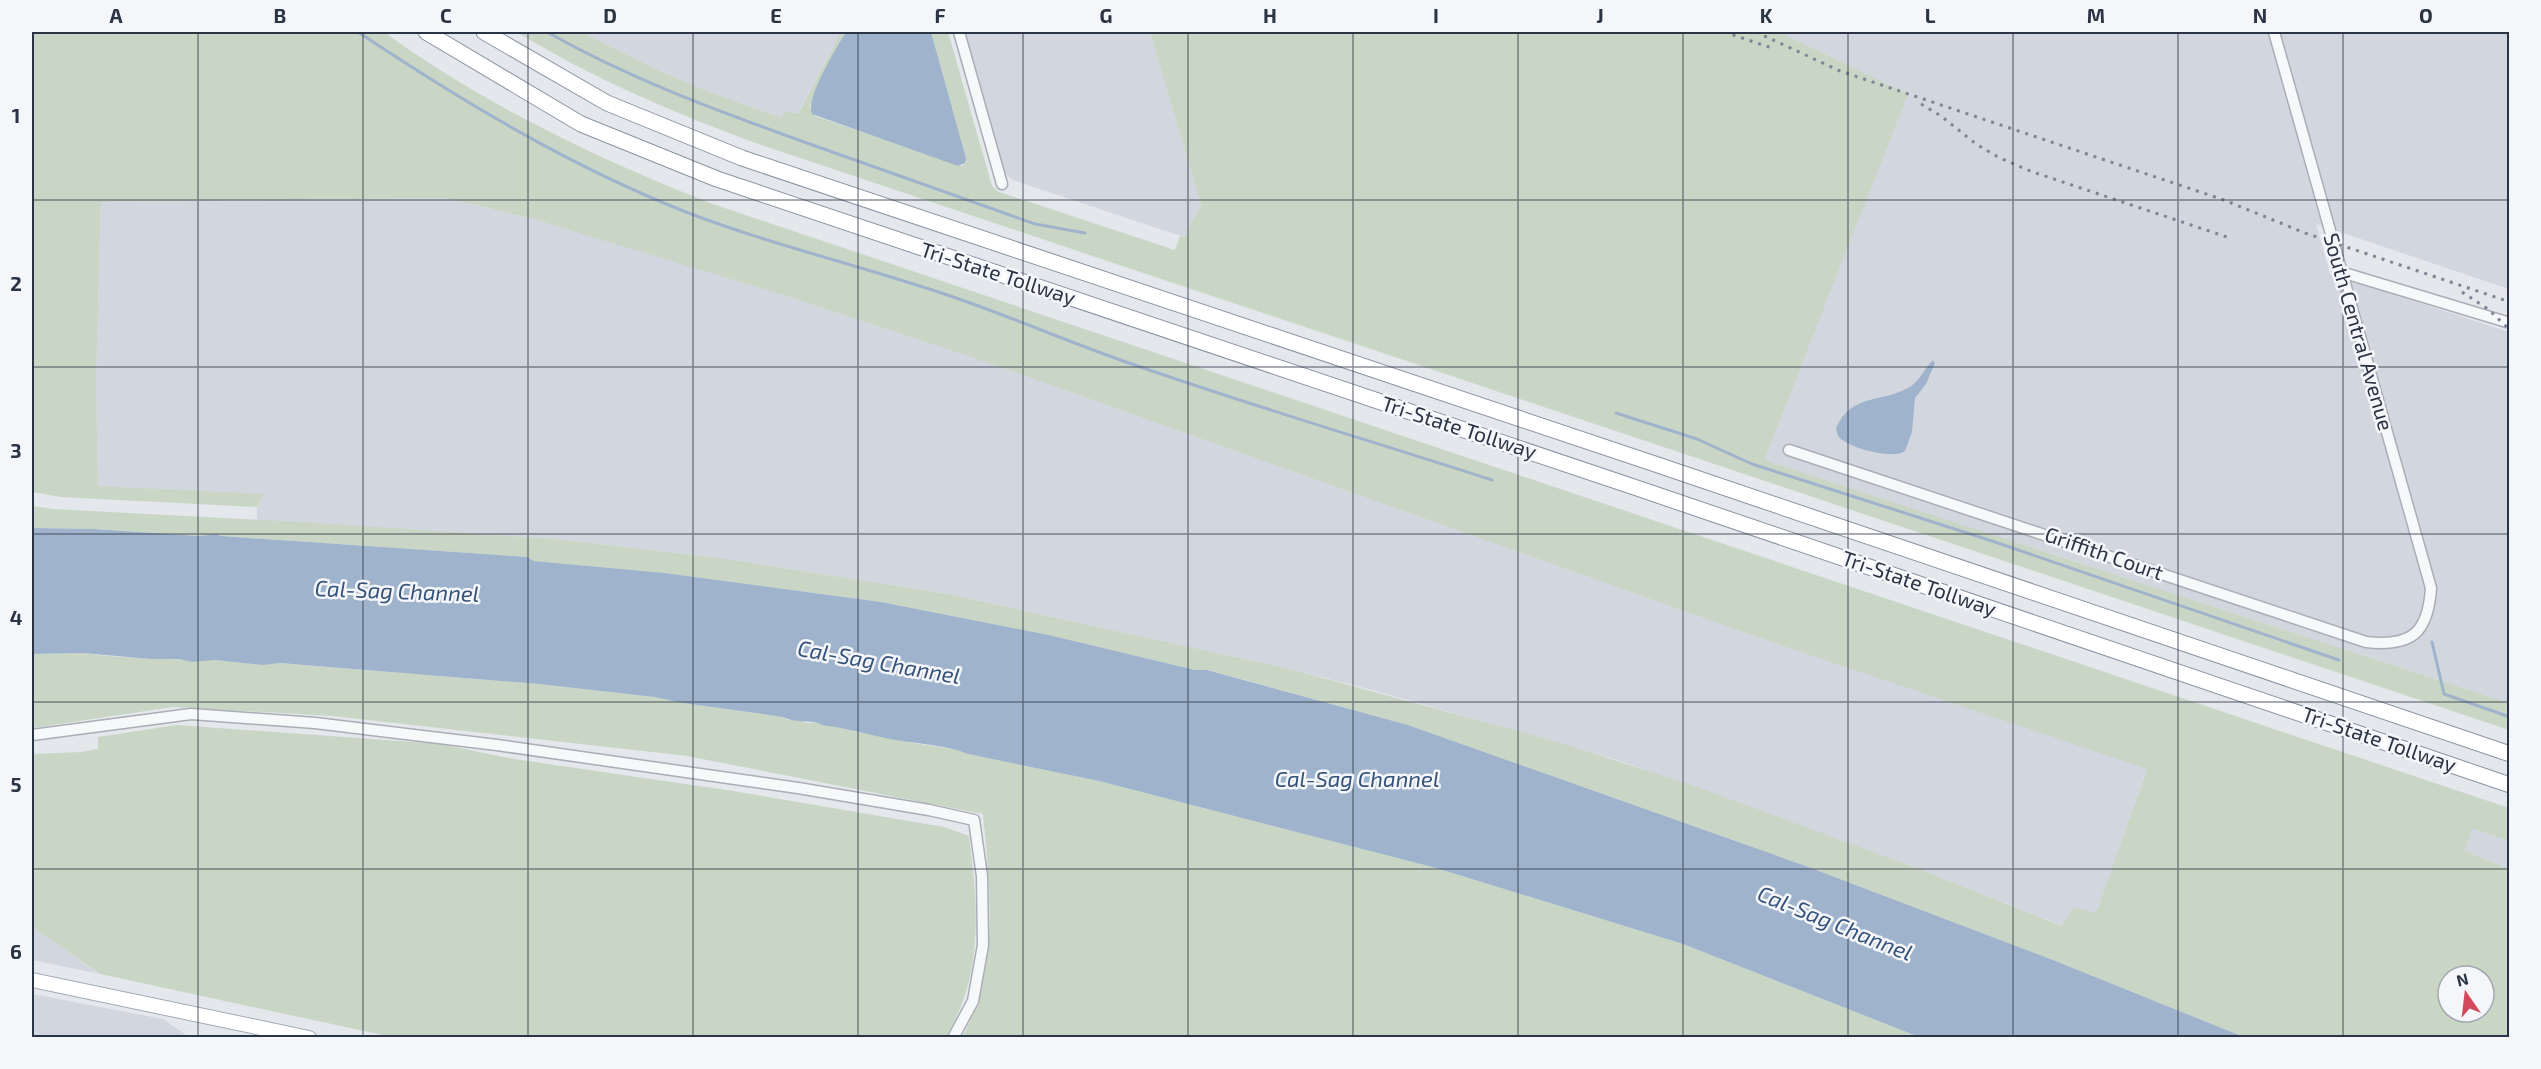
<svg xmlns="http://www.w3.org/2000/svg" width="2541" height="1069" viewBox="0 0 2541 1069" font-family="'Exo 2',sans-serif">
  <style>
    .built { fill: #d2d6de }
    .green { fill: #c9d6c5; fill-rule: evenodd }
    .water { fill: #9fb4cc }
    .lines { fill: none; stroke-linecap: round; stroke-linejoin: round }
    .stream { stroke: #9fb4cc; stroke-width: 3 }
    .minor-casing { stroke: #a9aeb7; stroke-width: 13 }
    .major-casing { stroke: #a3abb8; stroke-width: 16 }
    .highway-casing { stroke: #8b94a3; stroke-width: 17 }
    .minor { stroke: #f7f8fa; stroke-width: 10 }
    .major { stroke: #fff; stroke-width: 14 }
    .highway { stroke: #fff; stroke-width: 15 }
    .rail { stroke: #7d8696; stroke-width: 3; stroke-dasharray: 3 6; stroke-linecap: butt }
    .grid { fill: none; stroke: #2b3445; stroke-width: 1.5; stroke-opacity: 0.55 }
    .labels { text-anchor: middle; stroke-width: 5; stroke-linejoin: round; paint-order: stroke }
    .street-label { font-size: 21px; fill: #2b3445; stroke: #f4f6f9 }
    .water-label { font-size: 22px; font-style: italic; fill: #34527a; stroke: #f4f6f9 }
    .neatline { fill: none; stroke: #2b3445; stroke-width: 2 }
    .grid-label { font-size: 20px; text-anchor: middle; font-weight: bold; fill: #2b3445 }
  </style>
  <rect width="100%" height="100%" fill="#e4e7ec"/>
  <g class="built">
    <polygon points="581,32 841,32 793,122 707,91 660,71"/>
    <polygon points="964,32 1150,32 1201,205 1184,237 1013,180 1008,176 1002,169"/>
    <polygon points="1779,32 2509,32 2509,289 2316,224 2330,274 2509,332 2509,703 1763,460 1907,94"/>
    <polygon points="445,198 533,219 651,254 783,295 980,360 1748,634 2147,768 2096,914 2063,926 1917,868 1620,761 1376,691 1290,669 948,594 728,559 557,539 257,520 257,507 265,495 98,486 96,380 101,202"/>
    <polygon points="2472,829 2509,841 2509,869 2465,851"/>
    <polygon points="32,927 99,974 100,974 32,960"/>
    <polygon points="32,994 163,1019 189,1037 32,1037"/>
  </g>
  <g class="green">
    <path d="M32,32H384C483,104 596,158 710,203L2509,808V841L2472,829L2465,851L2509,869V1037H2244L2053,960L1803,865L1408,725L1208,670H1195L1049,635L881,602L665,573L534,561L527,557L221,536L217,534L199,536L94,529L32,528V506L54,509L318,523L557,539L728,559L948,594L1290,669L1558,742L1694,786L1917,868L2062,926L2073,907L2096,913L2147,769L1748,634L980,360L783,295L533,219L445,198L101,202L96,380L98,486L265,494L257,507L61,497L32,492ZM2448,976H2484V1012H2448Z"/>
    <path d="M517,32H581L660,71L707,91L782,118L785,111L798,114L841,32H846L823,74L810,106L815,116L962,166L965,163L966,158L931,32H948L992,186L999,192L1175,250L1180,236L1184,237L1201,205L1150,32H1779L1908,94L1764,460L2509,703V730L761,145C677,114 593,79 517,32Z"/>
    <path d="M82,653C127,659 171,659 215,660C237,661 258,665 280,663L539,684L654,697L683,703L783,717L788,720H801L806,723L817,722L861,733L877,734L895,740L957,750L968,754L1099,781L1436,868L1683,944L1919,1037H962C1000,970 990,888 983,814L687,756L333,716L173,707L32,728V654Z"/>
    <path d="M177,725L441,744L514,759L733,791L944,827L969,836C978,907 984,973 946,1037H392L100,974L32,927V754L81,752L98,749V737Z"/>
  </g>
  <g class="water">
    <path d="M846,32H931L966,158L965,163L958,166L812,114C805,98 837,47 846,32Z"/>
    <path d="M1933,360L1935,363L1926,384L1915,398L1912,432L1905,451C1892,460 1848,448 1838,436L1836,428C1852,393 1881,403 1908,388C1919,382 1924,369 1933,360Z"/>
    <path d="M32,528L94,529L199,536L217,534L221,536L527,557L534,561L665,573L881,602L1049,635L1195,670H1207L1408,725L1803,865L2053,960L2244,1037H1919L1683,944L1436,868L1099,781L968,754C946,745 919,744 895,740C873,736 851,729 828,726C823,726 819,723 815,722C805,721 792,722 783,717L683,703L654,697L539,684L280,663L263,665L215,660L192,662L179,659H151L82,653L32,654Z"/>
  </g>
  <g class="lines">
    <g class="stream">
      <path d="M358,32C462,101 569,166 686,212C774,246 867,267 956,298C1014,318 1071,343 1129,363C1249,405 1371,441 1492,480"/>
      <path d="M547,32C632,80 716,110 807,143C883,170 959,197 1035,224L1085,233"/>
      <polyline points="1616,413 1697,439 1752,464 1992,541 2339,660"/>
      <polyline points="2432,642 2444,694 2510,717"/>
    </g>
    <g class="minor-casing">
      <g id="minor">
        <polyline points="959,32 1002,184"/>
        <polyline points="2341,272 2510,323"/>
        <path d="M1789,450L2366,642C2412,647 2428,633 2431,588L2274,32"/>
        <polyline points="32,735 191,714 315,723 497,745 798,788 929,810 974,820 982,876 983,945 973,1001 953,1038"/>
      </g>
    </g>
    <g class="major-casing">
      <polyline id="major" points="32,980 309,1038"/>
    </g>
    <g class="highway-casing">
      <g id="highway">
        <polyline points="426,32 581,124 717,179 1631,486 2510,785"/>
        <polyline points="484,32 607,103 742,158 1655,464 2510,754"/>
      </g>
    </g>
    <use href="#minor" class="minor"/>
    <use href="#major" class="major"/>
    <use href="#highway" class="highway"/>
    <g class="rail">
      <polyline points="1724,32 1775,49"/>
      <polyline points="1756,32 1840,71 2224,200 2305,233 2510,302"/>
      <polyline points="1921,104 1941,116 1976,144 1998,157 2030,171 2227,237"/>
      <polyline points="2462,292 2488,309 2510,330"/>
    </g>
  </g>
  <path class="grid" d="M198,32V1038M363,32V1038M528,32V1038M693,32V1038M858,32V1038M1023,32V1038M1188,32V1038M1353,32V1038M1518,32V1038M1683,32V1038M1848,32V1038M2013,32V1038M2178,32V1038M2343,32V1038M32,200H2510M32,367H2510M32,534H2510M32,702H2510M32,869H2510"/>
  <g class="labels">
    <g class="street-label">
      <text transform="translate(998 274) rotate(18)" y="7">Tri-State Tollway</text>
      <text transform="translate(2358 332) rotate(74)" y="7">South Central Avenue</text>
      <text transform="translate(1459 428) rotate(18)" y="7">Tri-State Tollway</text>
      <text transform="translate(2104 554) rotate(19)" y="7">Griffith Court</text>
      <text transform="translate(1919 584) rotate(19)" y="7">Tri-State Tollway</text>
      <text transform="translate(2379 740) rotate(19)" y="7">Tri-State Tollway</text>
    </g>
    <g class="water-label">
      <text transform="translate(397 591) rotate(2)" y="8">Cal-Sag Channel</text>
      <text transform="translate(879 662) rotate(10)" y="8">Cal-Sag Channel</text>
      <text x="1357" y="787">Cal-Sag Channel</text>
      <text transform="translate(1835 923) rotate(22)" y="8">Cal-Sag Channel</text>
    </g>
  </g>
  <rect width="2541" height="1069" fill="none" stroke="#f4f6f9" stroke-width="66"/>
  <g transform="translate(2466 994) rotate(346)"><circle r="28" fill="#f4f6f9" stroke="#a4a8b1" stroke-width="1.5"/>
  <path d="M0-4.5L10 22L0 15L-10 22Z" fill="#d1495b"/>
  <text y="-9" font-size="16" font-weight="bold" text-anchor="middle" fill="#2b3445">N</text>
  </g>
  <rect x="33" y="33" width="2475" height="1003" class="neatline"/>
  <g class="grid-label">
    <text x="116" y="23">A</text>
    <text x="280" y="23">B</text>
    <text x="446" y="23">C</text>
    <text x="610" y="23">D</text>
    <text x="776" y="23">E</text>
    <text x="940" y="23">F</text>
    <text x="1106" y="23">G</text>
    <text x="1270" y="23">H</text>
    <text x="1436" y="23">I</text>
    <text x="1600" y="23">J</text>
    <text x="1766" y="23">K</text>
    <text x="1930" y="23">L</text>
    <text x="2096" y="23">M</text>
    <text x="2260" y="23">N</text>
    <text x="2426" y="23">O</text>
    <text x="16" y="123">1</text>
    <text x="16" y="291">2</text>
    <text x="16" y="458">3</text>
    <text x="16" y="625">4</text>
    <text x="16" y="792">5</text>
    <text x="16" y="959">6</text>
  </g>
</svg>
